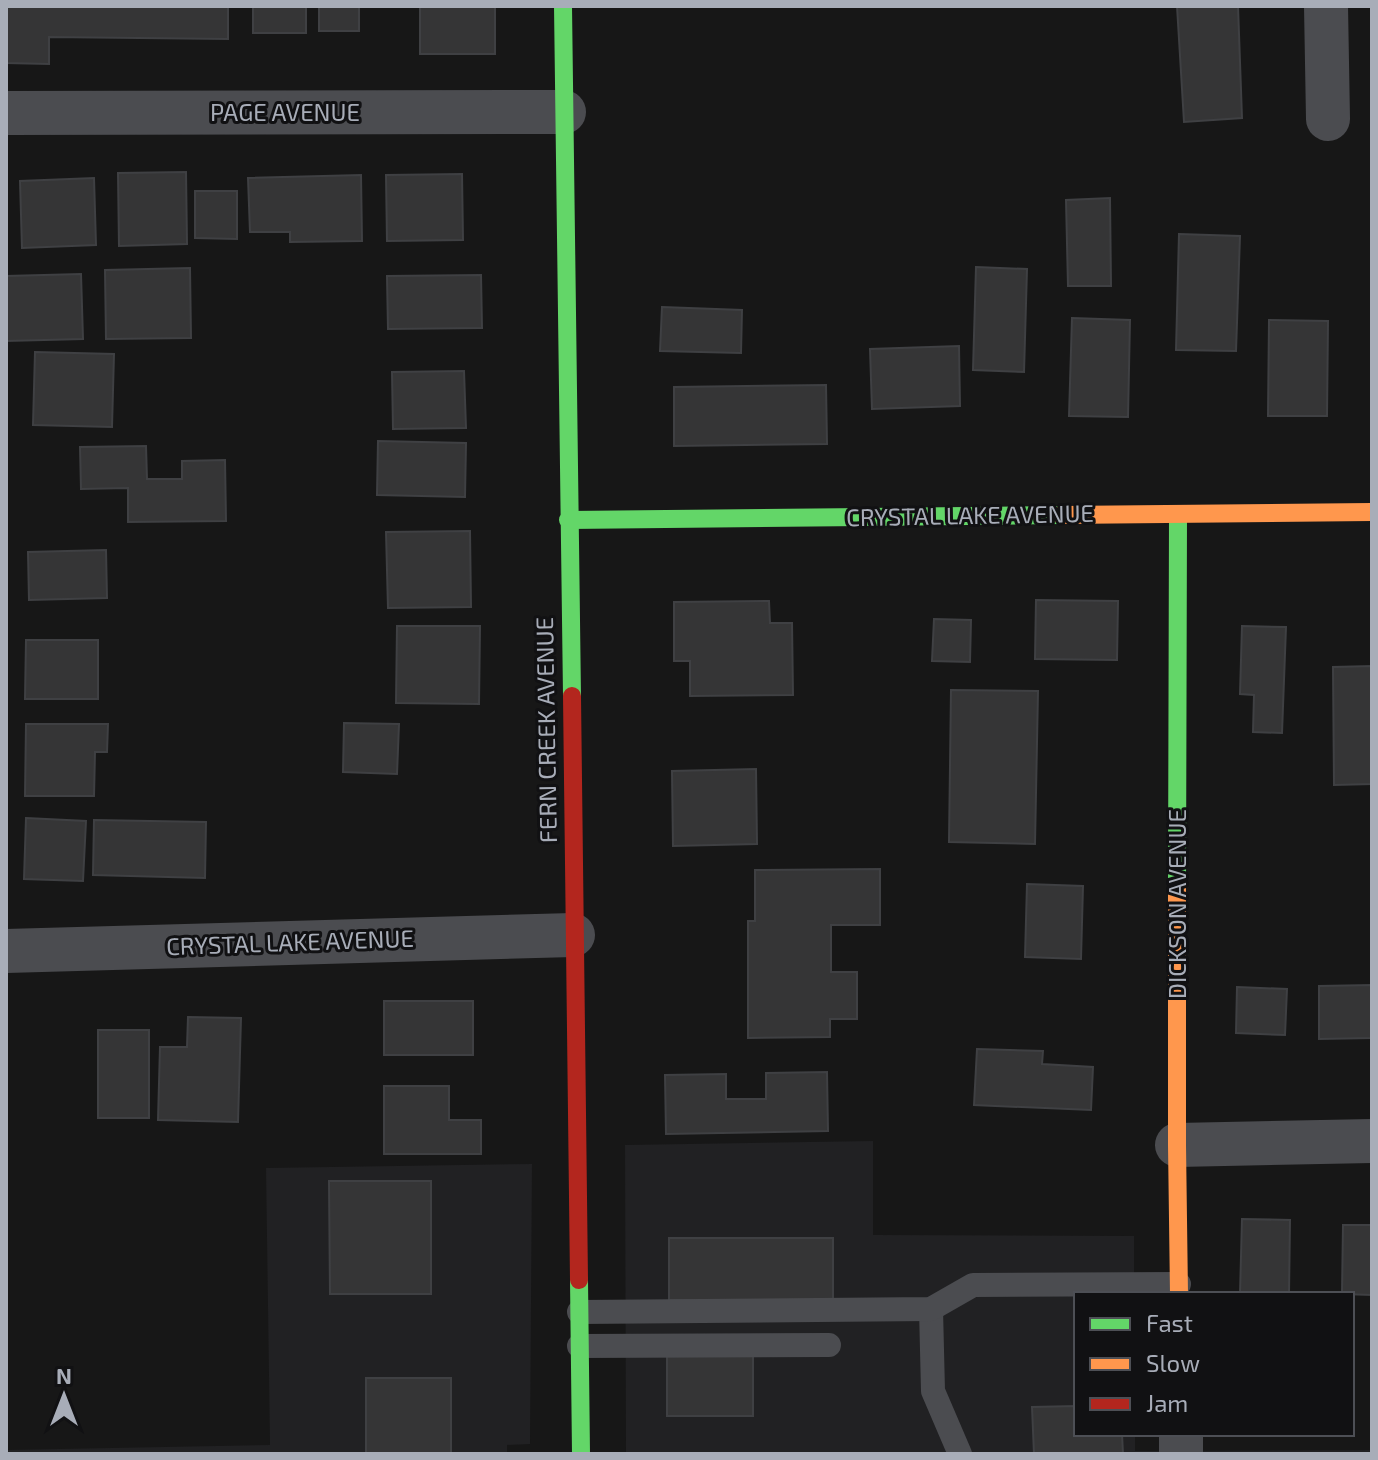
<svg xmlns="http://www.w3.org/2000/svg" width="1378" height="1460" viewBox="0 0 1378 1460" font-family="'Exo 2',sans-serif">
  <style>
    .built { fill: #212123 }
    .building { fill: #353536; stroke: #3f4043; stroke-width: 2 }
    .lines { fill: none; stroke-linecap: round; stroke-linejoin: round }
    .lane { stroke: #4b4c50; stroke-width: 24 }
    .street { stroke: #4b4c50; stroke-width: 44 }
    .fast { stroke: #63d668; stroke-width: 18 }
    .slow { stroke: #ff974d; stroke-width: 18 }
    .jam { stroke: #b3261e; stroke-width: 18 }
    .labels { text-anchor: middle; stroke-width: 6; stroke-linejoin: round; paint-order: stroke }
    .street-label { font-size: 24px; fill: #a8adb8; stroke: #111113 }
  </style>
  <rect width="100%" height="100%" fill="#171717"/>
  <g class="built">
    <polygon points="873,1141 873,1235 1134,1236 1134,1294 1076,1294 1076,1434 1135,1434 1135,1451 1372,1450 1372,1454 626,1454 625,1145"/>
    <polygon points="532,1164 530,1444 507,1445 507,1454 6,1454 6,1450 270,1445 266,1168"/>
  </g>
  <g class="building">
    <polygon points="6,6 228,6 228,39 49,37 49,64 6,63"/>
    <rect x="253" y="6" width="53" height="27"/>
    <rect x="319" y="6" width="40" height="25"/>
    <rect x="420" y="6" width="75" height="48"/>
    <polygon points="1177,6 1238,6 1242,118 1184,122"/>
    <polygon points="186,172 187,244 119,246 118,173"/>
    <polygon points="462,174 463,240 387,241 386,175"/>
    <polygon points="361,175 362,241 290,242 290,232 250,232 248,178"/>
    <polygon points="94,178 96,245 22,248 20,181"/>
    <polygon points="195,191 237,191 237,239 195,238"/>
    <polygon points="1110,198 1111,286 1068,286 1066,200"/>
    <polygon points="1179,234 1240,236 1236,351 1176,350"/>
    <polygon points="976,267 1027,269 1024,372 973,370"/>
    <polygon points="190,268 191,338 106,339 105,270"/>
    <polygon points="81,274 83,339 6,341 6,276"/>
    <polygon points="481,275 482,328 388,329 387,276"/>
    <polygon points="662,307 742,310 741,353 660,351"/>
    <polygon points="1072,318 1130,320 1128,417 1069,416"/>
    <polygon points="1269,320 1328,321 1327,416 1268,416"/>
    <polygon points="959,346 960,406 872,409 870,349"/>
    <polygon points="35,352 114,354 112,427 33,425"/>
    <polygon points="464,371 466,428 393,429 392,372"/>
    <polygon points="826,385 827,444 674,446 674,387"/>
    <polygon points="378,441 466,443 465,497 377,495"/>
    <polygon points="146,446 147,479 182,479 182,461 225,460 226,521 128,522 128,488 81,489 80,447"/>
    <polygon points="470,531 471,607 388,608 386,532"/>
    <polygon points="106,550 107,598 29,600 28,552"/>
    <polygon points="1036,600 1118,601 1117,660 1035,659"/>
    <polygon points="769,601 770,623 792,623 793,695 690,696 690,661 674,661 674,602"/>
    <polygon points="934,619 971,620 970,662 932,661"/>
    <polygon points="397,626 480,626 479,704 396,703"/>
    <polygon points="1242,626 1286,627 1282,733 1253,732 1254,695 1240,694"/>
    <polygon points="26,640 98,640 98,699 25,699"/>
    <polygon points="1372,666 1372,784 1334,785 1333,667"/>
    <polygon points="951,690 1038,691 1035,844 949,842"/>
    <polygon points="344,723 399,724 397,774 343,772"/>
    <polygon points="26,724 108,724 107,752 95,752 94,796 25,796"/>
    <polygon points="756,769 757,844 673,846 672,771"/>
    <polygon points="26,818 86,821 83,881 24,879"/>
    <polygon points="94,820 206,822 205,878 93,875"/>
    <polygon points="880,869 880,925 831,925 831,972 857,972 857,1019 830,1019 830,1037 748,1038 748,921 755,921 755,870"/>
    <polygon points="1027,884 1083,886 1081,959 1025,957"/>
    <polygon points="1372,985 1372,1038 1319,1039 1319,986"/>
    <polygon points="1237,987 1287,989 1285,1035 1236,1033"/>
    <rect x="384" y="1001" width="89" height="54"/>
    <polygon points="188,1017 241,1018 238,1122 158,1120 160,1047 187,1047"/>
    <rect x="98" y="1030" width="51" height="88"/>
    <polygon points="977,1049 1043,1051 1042,1064 1093,1067 1091,1110 974,1105"/>
    <polygon points="827,1072 828,1131 666,1134 665,1075 726,1074 726,1099 766,1099 766,1073"/>
    <polygon points="384,1086 449,1086 449,1120 481,1120 481,1154 384,1154"/>
    <polygon points="329,1181 431,1181 431,1294 330,1294"/>
    <polygon points="1242,1219 1290,1220 1289,1294 1240,1294"/>
    <polygon points="1343,1225 1372,1225 1372,1295 1342,1294"/>
    <rect x="669" y="1238" width="164" height="62"/>
    <rect x="667" y="1354" width="86" height="62"/>
    <rect x="366" y="1378" width="85" height="76"/>
    <polygon points="1076,1406 1076,1434 1122,1434 1123,1454 1034,1454 1032,1407"/>
  </g>
  <g class="lines">
    <g class="lane">
      <polyline points="931,1309 933,1391 960,1454"/>
      <polyline points="579,1312 931,1309 973,1285 1179,1284"/>
      <polyline points="579,1346 829,1345"/>
    </g>
    <g class="street">
      <polyline points="1326,6 1328,119"/>
      <polyline points="6,113 564,112"/>
      <polyline points="6,951 573,935"/>
      <polyline points="1177,1145 1372,1141"/>
      <polyline points="1181,1434 1181,1454"/>
    </g>
    <g class="fast">
      <polyline points="563,6 572,696"/>
      <polyline points="568,520 1061,515"/>
      <polyline points="1177,887 1178,515"/>
      <polyline points="579,1280 581,1454"/>
    </g>
    <g class="slow">
      <polyline points="1061,515 1372,512"/>
      <polyline points="1177,887 1177,1145 1179,1294"/>
    </g>
    <polyline class="jam" points="572,696 579,1280"/>
  </g>
  <g class="labels">
    <g class="street-label">
      <text x="285" y="121">PAGE AVENUE</text>
      <text transform="translate(970 516) rotate(-1)" y="8">CRYSTAL LAKE AVENUE</text>
      <text transform="translate(547 730) rotate(-91)" y="8">FERN CREEK AVENUE</text>
      <text transform="translate(1178 904) rotate(-90)" y="8">DICKSON AVENUE</text>
      <text transform="translate(290 943) rotate(-2)" y="8">CRYSTAL LAKE AVENUE</text>
    </g>
  </g>
  <rect width="1378" height="1460" fill="none" stroke="#a8adb8" stroke-width="16"/>
  <rect x="1074" y="1292" width="280" height="144" fill="#111113" stroke="#4d4f55" stroke-width="2"/>
  <rect x="1090" y="1318" width="40" height="12" fill="#63d668" stroke="#4d4f55" stroke-width="2"/>
  <text x="1146" y="1332" font-size="24" fill="#a8adb8">Fast</text>
  <rect x="1090" y="1358" width="40" height="12" fill="#ff974d" stroke="#4d4f55" stroke-width="2"/>
  <text x="1146" y="1372" font-size="24" fill="#a8adb8">Slow</text>
  <rect x="1090" y="1398" width="40" height="12" fill="#b3261e" stroke="#4d4f55" stroke-width="2"/>
  <text x="1146" y="1412" font-size="24" fill="#a8adb8">Jam</text>
  <g transform="translate(64 1396)" stroke="#111113" stroke-width="6" paint-order="stroke">
  <path d="M0-6L14 30L0 20L-14 30Z" fill="#a8adb8"/>
  <text y="-12" font-size="22" font-weight="bold" text-anchor="middle" fill="#a8adb8">N</text>
  </g>
</svg>
